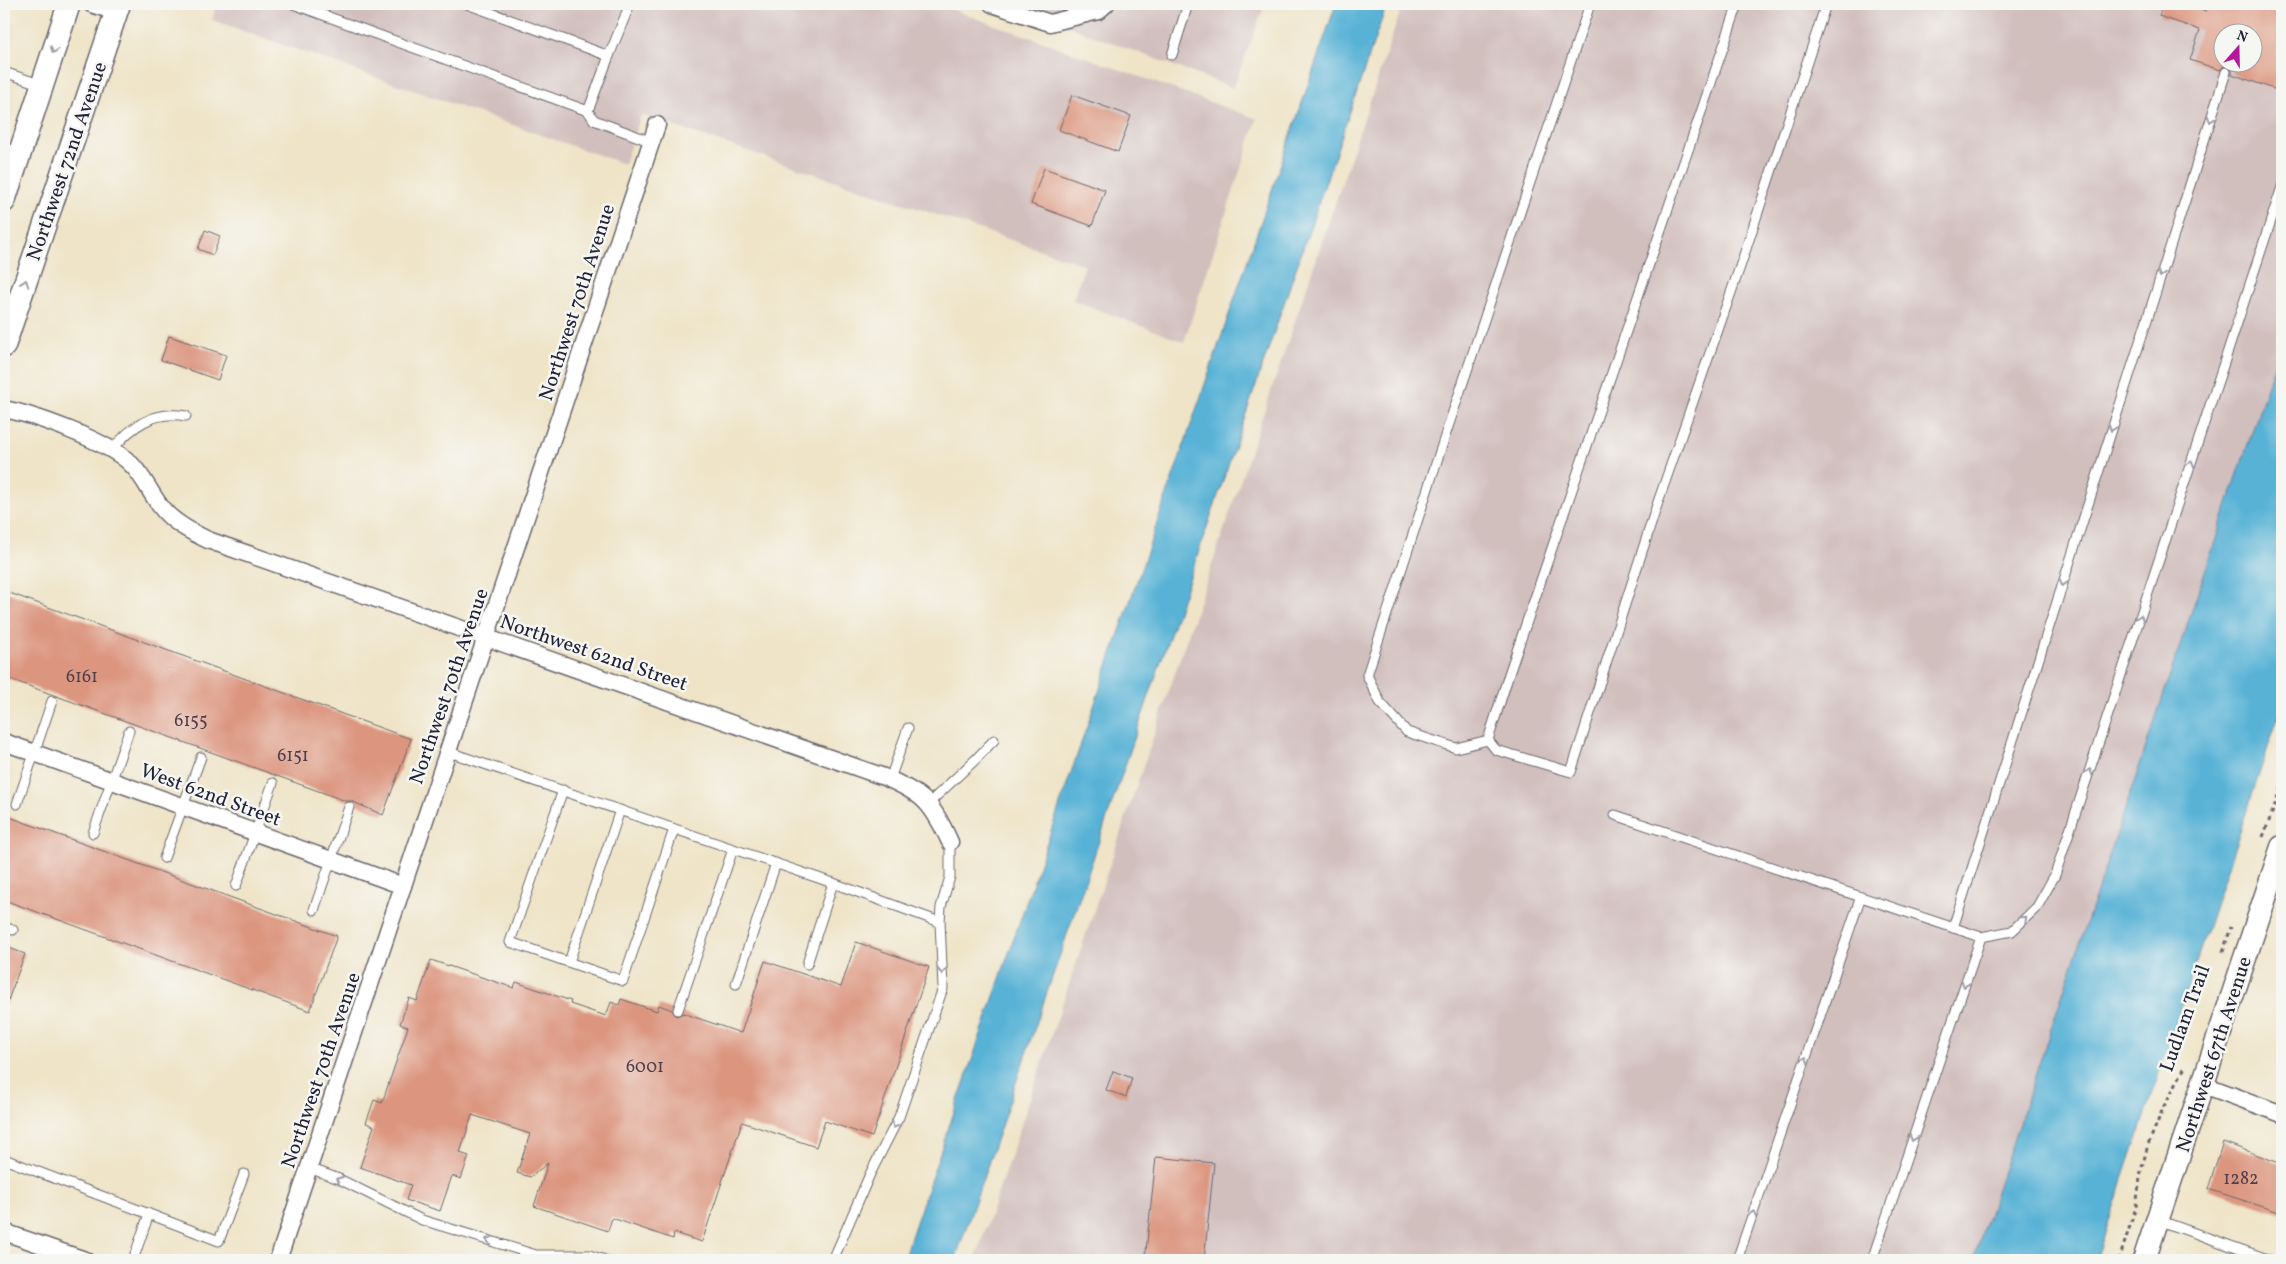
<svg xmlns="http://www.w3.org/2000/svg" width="2286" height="1264" viewBox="0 0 2286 1264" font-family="Vollkorn,serif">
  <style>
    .industrial { fill: #d1bfbe; fill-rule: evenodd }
    .water { fill: #59b2d6; stroke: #3e6a88 }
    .building { fill: #dc9680; fill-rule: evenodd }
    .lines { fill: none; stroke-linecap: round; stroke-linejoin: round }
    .lane-casing { stroke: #6a666c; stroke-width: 11 }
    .street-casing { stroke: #6a666c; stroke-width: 19 }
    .secondary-casing { stroke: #6a666c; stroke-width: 25 }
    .path { stroke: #6a666c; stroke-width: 3; stroke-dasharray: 4 4; stroke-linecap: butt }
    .lane { stroke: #fff; stroke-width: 9 }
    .street { stroke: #fff; stroke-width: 16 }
    .secondary { stroke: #fff; stroke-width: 22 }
    .oneway { stroke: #9c9ca7 }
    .labels { text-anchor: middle; stroke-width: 5; stroke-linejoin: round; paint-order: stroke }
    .number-label { font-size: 18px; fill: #503f4c }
    .street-label { font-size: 20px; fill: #22223b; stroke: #f6f6f2 }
  </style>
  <rect width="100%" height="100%" fill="#f6f6f2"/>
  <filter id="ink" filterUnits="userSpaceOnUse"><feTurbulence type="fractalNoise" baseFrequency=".02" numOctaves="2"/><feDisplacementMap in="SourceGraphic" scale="10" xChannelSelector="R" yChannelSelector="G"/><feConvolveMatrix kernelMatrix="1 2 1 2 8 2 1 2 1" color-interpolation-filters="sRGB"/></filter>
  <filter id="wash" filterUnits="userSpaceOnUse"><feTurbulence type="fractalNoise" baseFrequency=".0096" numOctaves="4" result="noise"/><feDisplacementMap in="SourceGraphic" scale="20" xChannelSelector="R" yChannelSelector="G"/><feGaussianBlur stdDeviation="1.12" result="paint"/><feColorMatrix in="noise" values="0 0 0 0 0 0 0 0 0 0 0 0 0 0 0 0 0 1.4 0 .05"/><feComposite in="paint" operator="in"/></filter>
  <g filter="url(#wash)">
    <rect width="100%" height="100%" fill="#efe4c8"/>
    <g class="industrial">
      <polygon points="217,4 937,4 1257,119 1184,342 1073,300 1085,265 641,115 624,164 212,20"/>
      <polygon points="1009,4 1265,4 1233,88"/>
      <path d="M1403,4H2282V368L2000,1260H975ZM2224,32H2254V62H2224Z"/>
    </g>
    <g class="water">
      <polygon points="1336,4 1387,4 955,1260 903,1260"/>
      <polygon points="2282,343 2282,706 2096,1260 1973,1260"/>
    </g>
    <g id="blocks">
      <g class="building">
        <path d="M2163,4H2183L2206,11L2209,4H2282L2277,20L2282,22V92L2232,74V70L2228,66H2224L2220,70L2190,60L2200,30L2159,16ZM2224,32H2254V62H2224Z"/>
        <polygon points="1072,95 1131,116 1118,152 1059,130"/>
        <polygon points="1044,168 1105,190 1092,226 1031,204"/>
        <polygon points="205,230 220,236 213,255 198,249"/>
        <polygon points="169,336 226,355 218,380 161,360"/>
        <polygon points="4,591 411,739 383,815 351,801 346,801 4,677"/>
        <polygon points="4,815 337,936 310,1011 4,900"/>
        <polygon points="856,942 929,967 872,1137 825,1121 816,1147 742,1122 702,1242 674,1233 673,1239 612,1218 608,1231 534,1206 548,1163 530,1177 517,1173 530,1134 472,1115 460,1153 469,1156 461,1179 452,1176 440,1211 406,1200 411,1185 360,1167 374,1126 366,1123 374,1100 382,1103 408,1027 400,1024 409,998 417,1001 431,960 514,988 516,982 571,1001 570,1004 606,1016 611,1002 619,1005 621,999 657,1011 659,1005 672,1010 676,1016 683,1013 741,1033 765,961 841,987"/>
        <polygon points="4,946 25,954 6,1006 4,1006"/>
        <polygon points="1113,1071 1132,1078 1126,1097 1106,1090"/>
        <polygon points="2223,1142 2282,1164 2282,1213 2208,1189"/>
        <polygon points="1156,1157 1214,1163 1204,1260 1145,1260"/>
      </g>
    </g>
  </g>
  <g filter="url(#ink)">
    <use href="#blocks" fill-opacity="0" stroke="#6a666c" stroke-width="1"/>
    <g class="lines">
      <g class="lane-casing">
        <g id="lane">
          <polyline points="293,4 588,111 609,56"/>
          <polyline points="467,4 609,56 630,4"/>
          <polyline points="1590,4 1448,427 1367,675 1380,702 1407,732 1456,748 1488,740 1510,671 1738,4"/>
          <polyline points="1172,55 1188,4"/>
          <polyline points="4,72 42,85"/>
          <polyline points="588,111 594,120 652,142"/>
          <path d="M112,450C131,426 154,410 186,416"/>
          <polyline points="1488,740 1496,750 1571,772 1658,502 1742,261 1826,4"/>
          <polyline points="449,752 833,883 807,964"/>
          <polyline points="890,779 908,728"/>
          <polyline points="563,790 510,942 623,981 674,829"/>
          <polyline points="929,803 975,760 994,740"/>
          <polyline points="17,804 52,701"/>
          <polyline points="1615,815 1981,937 2012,931 2037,907 2055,875 2282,187"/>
          <polyline points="93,833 129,731"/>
          <polyline points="164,858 201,757"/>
          <polyline points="833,883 940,922"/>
          <polyline points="236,886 273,783"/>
          <polyline points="314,910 349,807"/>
          <polyline points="4,927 13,930"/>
          <polyline points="1953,928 2226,72"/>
          <polyline points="569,962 620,810"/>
          <polyline points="736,984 776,863"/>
          <polyline points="678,1010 733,849"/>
          <polyline points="4,1159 149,1214"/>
          <polyline points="309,1168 339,1179 422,1220 536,1255 589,1255 605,1260"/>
          <polyline points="2158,1220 2270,1260"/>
          <polyline points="133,1260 149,1214 219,1241 244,1174"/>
          <polyline points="833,1260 870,1174 899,1117 943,988 940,922 941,907 950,877 950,842"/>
          <polyline points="1737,1260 1860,899"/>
          <polyline points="1872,1260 1981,937"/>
        </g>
      </g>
      <g class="street-casing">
        <g id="street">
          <polyline points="91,4 116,12"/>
          <polyline points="992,4 1050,23 1098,11 1106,4"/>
          <path d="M4,409C35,415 107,441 130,463C143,475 150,493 161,507C172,522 191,532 208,540L884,777C924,794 932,803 950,842"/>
          <polyline points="4,742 403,886"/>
          <polyline points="2204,1085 2282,1114"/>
          <polyline points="4,1232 85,1260"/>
          <polyline points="278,1260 657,125"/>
        </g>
      </g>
      <g class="secondary-casing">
        <g id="secondary">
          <polyline points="4,201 69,4"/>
          <polyline points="4,346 119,4"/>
          <polyline points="2144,1260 2282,847"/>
        </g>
      </g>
      <g class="path">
        <polyline points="2263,837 2282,786"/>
        <polyline points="2223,952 2231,927"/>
        <polyline points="2119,1260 2136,1207 2141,1171 2148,1145 2164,1106 2185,1067"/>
      </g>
      <use href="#lane" class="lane"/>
      <use href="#street" class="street"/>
      <use href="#secondary" class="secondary"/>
    </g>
    <defs><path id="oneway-chevron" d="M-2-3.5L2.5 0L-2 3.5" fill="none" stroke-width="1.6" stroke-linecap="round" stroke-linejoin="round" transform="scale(1.25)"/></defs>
    <g class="oneway">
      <use href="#oneway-chevron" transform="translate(54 50) rotate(108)"/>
      <use href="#oneway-chevron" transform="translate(2211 119) rotate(108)"/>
      <use href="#oneway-chevron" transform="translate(2161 274) rotate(108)"/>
      <use href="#oneway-chevron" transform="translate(25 283) rotate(-71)"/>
      <use href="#oneway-chevron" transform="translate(2112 428) rotate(108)"/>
      <use href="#oneway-chevron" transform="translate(2191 464) rotate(-72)"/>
      <use href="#oneway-chevron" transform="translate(2063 583) rotate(108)"/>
      <use href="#oneway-chevron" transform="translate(2140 618) rotate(-72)"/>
      <use href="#oneway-chevron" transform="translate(2089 772) rotate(-72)"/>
      <use href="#oneway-chevron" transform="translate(2024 919) rotate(-44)"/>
      <use href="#oneway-chevron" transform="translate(942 971) rotate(87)"/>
      <use href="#oneway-chevron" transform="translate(1965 984) rotate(109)"/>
      <use href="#oneway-chevron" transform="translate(1805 1060) rotate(-71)"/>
      <use href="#oneway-chevron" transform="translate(895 1125) rotate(117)"/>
      <use href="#oneway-chevron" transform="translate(1913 1138) rotate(109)"/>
      <use href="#oneway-chevron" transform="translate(339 1180) rotate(-157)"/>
      <use href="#oneway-chevron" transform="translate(1753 1214) rotate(-71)"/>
      <use href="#oneway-chevron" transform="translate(489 1240) rotate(-163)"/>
    </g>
  </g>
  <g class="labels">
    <g class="number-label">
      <text x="82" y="682">6161</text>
      <text x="191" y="726">6155</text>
      <text x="293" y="761">6151</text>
      <text x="645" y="1072">6001</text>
      <text x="2241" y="1184">1282</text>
    </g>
    <g class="street-label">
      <text transform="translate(66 161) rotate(-71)" y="7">Northwest 72nd Avenue</text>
      <text transform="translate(576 302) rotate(-72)" y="7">Northwest 70th Avenue</text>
      <text transform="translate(594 652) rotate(19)" y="7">Northwest 62nd Street</text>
      <text transform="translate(448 686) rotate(-71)" y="7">Northwest 70th Avenue</text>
      <text transform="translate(211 794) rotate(20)" y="7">West 62nd Street</text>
      <text transform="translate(2184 1018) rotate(-70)" y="7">Ludlam Trail</text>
      <text transform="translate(2213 1054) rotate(-72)" y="7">Northwest 67th Avenue</text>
      <text transform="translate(320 1070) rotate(-71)" y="7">Northwest 70th Avenue</text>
    </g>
  </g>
  <rect width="2286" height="1264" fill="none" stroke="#f6f6f2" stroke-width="20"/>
  <g transform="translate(2238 48) rotate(20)"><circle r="24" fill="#f6f6f2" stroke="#a1a1a9"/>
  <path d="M0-4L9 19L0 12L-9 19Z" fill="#b5179e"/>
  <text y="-8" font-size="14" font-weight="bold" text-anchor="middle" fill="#22223b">N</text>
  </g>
</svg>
